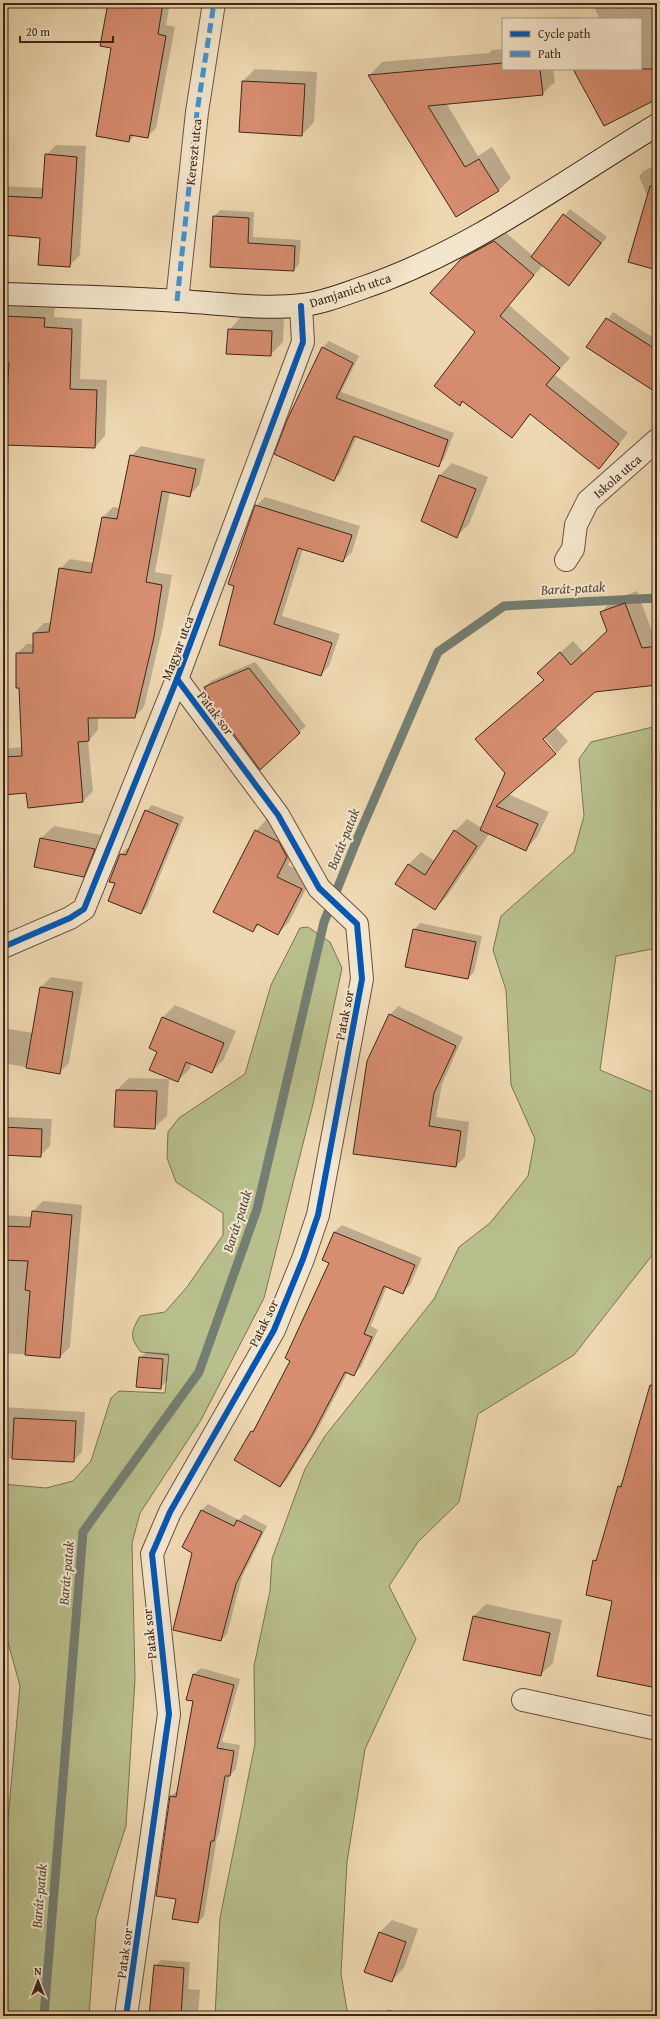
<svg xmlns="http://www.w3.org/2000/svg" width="660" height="2019" viewBox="0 0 660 2019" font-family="'Gentium Book Plus',serif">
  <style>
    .green { fill: #b8bf8c; stroke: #7b7253 }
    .shadow { fill: #0003 }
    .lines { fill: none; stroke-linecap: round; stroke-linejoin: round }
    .stream { stroke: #757e73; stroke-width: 9 }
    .building { fill: #d78d70; stroke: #3e261a }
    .minor-casing { stroke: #6a5240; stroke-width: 24 }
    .secondary-casing { stroke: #3e261a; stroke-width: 24 }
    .minor { stroke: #f4e6cc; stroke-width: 22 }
    .secondary { stroke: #f4e6cc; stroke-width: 22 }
    .quiet { stroke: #3f95d4; stroke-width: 5; stroke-dasharray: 10 5; stroke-linecap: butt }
    .cycleway-casing { stroke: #f4e6cc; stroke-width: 8 }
    .cycleway { stroke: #0057b8; stroke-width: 6 }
    .labels { text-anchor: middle; stroke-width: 4; stroke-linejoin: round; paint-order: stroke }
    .street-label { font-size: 13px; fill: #3e261a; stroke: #f4e6cc }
    .water-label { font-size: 14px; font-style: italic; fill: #554b3f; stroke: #f4e6cc }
  </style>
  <rect width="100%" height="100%" fill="#eed8b1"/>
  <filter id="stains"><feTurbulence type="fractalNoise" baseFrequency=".005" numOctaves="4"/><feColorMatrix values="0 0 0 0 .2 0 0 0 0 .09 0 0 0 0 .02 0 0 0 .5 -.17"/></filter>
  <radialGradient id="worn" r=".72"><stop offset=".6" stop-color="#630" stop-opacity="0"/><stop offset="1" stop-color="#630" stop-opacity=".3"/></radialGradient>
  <g class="green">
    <polygon points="657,726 657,948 616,956 600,1070 657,1094 657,1249 574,1355 478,1414 459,1502 418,1542 389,1586 416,1639 365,1749 347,1862 341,1974 348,2016 215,2016 220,1918 255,1744 254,1666 270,1591 272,1559 305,1469 325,1436 434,1299 459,1247 490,1223 528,1176 535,1139 511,1085 506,990 493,950 501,916 574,852 584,816 579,759 591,742"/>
    <path d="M308,927L330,942L342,968L313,1104L264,1298L201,1420L140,1513L132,1543L135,1679L126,1826L96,1918L89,2016H3V1875L20,1686L3,1624V1484L46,1488L73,1481L91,1461L111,1398L119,1391L165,1393L169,1355L141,1352C129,1337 131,1332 140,1316L165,1312L187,1287L223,1235V1213L176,1182L167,1158L168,1132L179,1118L245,1074L271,985L300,928Z"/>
  </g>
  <g class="shadow">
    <polygon points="109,3 170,3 166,25 175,27 156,128 147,137 135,135 129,141 112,47"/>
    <polygon points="592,3 657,3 657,95 574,69 641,69 641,19 600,19"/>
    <polygon points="503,49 503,69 553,69 555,82 542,94 446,103 478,156 492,147 511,178 498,191 456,216 370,75 382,62 489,53 492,50"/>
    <polygon points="255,69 317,72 314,122 302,135 243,81"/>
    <polygon points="56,145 86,146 80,255 69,266 41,237 3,234 3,186 44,188 46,155"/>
    <polygon points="657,165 657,200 650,203 639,176 645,170"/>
    <polygon points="570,209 607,237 569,284 543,265 509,305 570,358 555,375 628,433 599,468 531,414 511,437 464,401 460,405 477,332 461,259 472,249 504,231 533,256"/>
    <polygon points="220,210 254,212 253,237 301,240 299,264 293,270 211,266 214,217"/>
    <polygon points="3,306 55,308 54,317 82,319 80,379 107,380 105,436 95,447 3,443"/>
    <polygon points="613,312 657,340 657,392 588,347"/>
    <polygon points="241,317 284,319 283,342 270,355 229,330"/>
    <polygon points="329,341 359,356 341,392 454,433 444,459 438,465 357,436 340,474 333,480 322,348"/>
    <polygon points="141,446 205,459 199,485 189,496 170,491 155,572 172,575 163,626 144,707 134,717 98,717 98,730 88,741 93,791 83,801 27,792 3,794 3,749 23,747 16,654 27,644 34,644 34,633 44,623 52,623 60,569 70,559 94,563 103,517 113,507 120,508 131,456"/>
    <polygon points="452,463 488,477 469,524 457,536 422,521 440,475"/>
    <polygon points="265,497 360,526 352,552 343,561 303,549 282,616 340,634 329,666 321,675 221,644 256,506"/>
    <polygon points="637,591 654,637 657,636 657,684 595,691 555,727 568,741 557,753 541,734 508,794 549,812 537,837 525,850 489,834 447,896 435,909 396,884 409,864 421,852 435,861 455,831 467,819 482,828 506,773 477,739 544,680 551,661 573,641 584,653 608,631 601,612 613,600"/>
    <polygon points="255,662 306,726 260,768 205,687 211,681"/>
    <polygon points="152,805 184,817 147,907 141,913 116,882 121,854 127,848 130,849 146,811"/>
    <polygon points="267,819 298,845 288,865 312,877 289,922 278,934 259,924 253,931 256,831"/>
    <polygon points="54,826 107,836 96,863 83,876 36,867 41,838"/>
    <polygon points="420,923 482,936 474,972 468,978 414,930"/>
    <polygon points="51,977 83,982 69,1063 59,1073 3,1063 3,1028 33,1033 41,987"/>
    <polygon points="175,1005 236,1031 224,1059 212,1072 192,1063 190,1069 177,1081 159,1051 163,1017"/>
    <polygon points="398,1006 463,1037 442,1084 436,1117 469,1122 465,1157 456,1166 354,1153 390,1015"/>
    <polygon points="129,1078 169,1079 167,1116 154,1128 115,1126 117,1090"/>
    <polygon points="3,1117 52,1119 50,1146 40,1156 3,1154"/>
    <polygon points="43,1201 82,1205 70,1347 60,1357 3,1353 3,1215 32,1217 33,1211"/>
    <polygon points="342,1225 422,1258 410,1285 403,1292 387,1286 371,1326 378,1330 361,1367 354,1374 348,1372 319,1427 287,1479 280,1486 252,1432 257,1426 291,1360 330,1262 334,1232"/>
    <polygon points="146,1352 169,1353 167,1381 160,1388 140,1358"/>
    <polygon points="657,1394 657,1687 594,1561 599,1556 618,1486 624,1481"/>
    <polygon points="3,1407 85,1412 82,1452 73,1461 3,1458"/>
    <polygon points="208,1504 239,1520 244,1514 267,1526 242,1577 227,1634 221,1640 194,1553 183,1547 202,1510"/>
    <polygon points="486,1604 562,1620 553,1663 540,1675 474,1616"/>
    <polygon points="201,1668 240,1679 222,1742 240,1745 236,1769 230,1775 219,1834 217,1837 204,1916 198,1922 177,1899 171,1796 178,1790 194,1700 188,1699 194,1674"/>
    <polygon points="392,1920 418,1929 404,1968 392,1980 366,1972 380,1932"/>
    <polygon points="161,1960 190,1962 188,1989 200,1990 198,2016 150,2016 155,1966"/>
  </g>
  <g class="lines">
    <polyline class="stream" points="44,2016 83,1532 199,1372 257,1209 324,922 358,837 438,652 504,606 657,598"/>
  </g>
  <g class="building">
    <polygon points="108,3 163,3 158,34 166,36 148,138 130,135 129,142 96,136 111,48 100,46"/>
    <polygon points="503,63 503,69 540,69 543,95 428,106 465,167 479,159 499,191 456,217 368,75"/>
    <polygon points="573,69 657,69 657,99 604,126"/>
    <polygon points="242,81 305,84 302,136 239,132"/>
    <polygon points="45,154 77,157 70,267 38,265 40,238 3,235 3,196 42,198"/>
    <polygon points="650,186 657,187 657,270 628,262"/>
    <polygon points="563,214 601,243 569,286 531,257"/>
    <polygon points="213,216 249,218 248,243 295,246 294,271 210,267"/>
    <polygon points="494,241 534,275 500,316 560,368 546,385 619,444 599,469 530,414 512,438 462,401 460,406 434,386 475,332 430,293 461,259"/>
    <polygon points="3,316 45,318 44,327 72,329 70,389 97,390 95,448 3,445 3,413 6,413 9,363 3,362"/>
    <polygon points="606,318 657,350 657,393 586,347"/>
    <polygon points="228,329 272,331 271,356 226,354"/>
    <polygon points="322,347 353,363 336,398 448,440 439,467 354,436 334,481 274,454 287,420"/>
    <polygon points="130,455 196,469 190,497 162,491 146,582 162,585 154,637 135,718 88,718 89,741 78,742 83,802 28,808 26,793 3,795 3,757 22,756 19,688 16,688 16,653 33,653 33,633 49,632 59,568 91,573 102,517 117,519"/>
    <polygon points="439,475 476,489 457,538 421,521"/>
    <polygon points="255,505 352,535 343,562 298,548 274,624 332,643 321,676 219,645 234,586 228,584"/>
    <polygon points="625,603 642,648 657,646 657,685 595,692 543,739 556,754 496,806 538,824 526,851 480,830 505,773 475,739 544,680 537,673 560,652 571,665 607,631 600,612"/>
    <polygon points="249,668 300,733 260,770 211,703 204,687"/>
    <polygon points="145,810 178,824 141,914 108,901 115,883 109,882 120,854 126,855"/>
    <polygon points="255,830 279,842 287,857 277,877 302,889 278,935 257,924 253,932 213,912"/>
    <polygon points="454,830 477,846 435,910 395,884 408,864 425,875"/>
    <polygon points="40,838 95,849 84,877 34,867"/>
    <polygon points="413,929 476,942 468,979 405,967"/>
    <polygon points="40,987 73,992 60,1074 26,1068"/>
    <polygon points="389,1014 456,1046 434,1093 429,1126 461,1131 456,1167 353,1154 367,1061"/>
    <polygon points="162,1017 224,1043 212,1073 186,1062 178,1082 149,1070 157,1052 149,1048"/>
    <polygon points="116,1090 157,1091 155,1129 114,1127"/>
    <polygon points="3,1127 42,1129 41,1157 3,1155"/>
    <polygon points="32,1211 72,1215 60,1358 25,1355 30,1291 25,1290 28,1261 3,1260 3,1226 30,1227"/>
    <polygon points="334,1232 415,1265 403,1294 384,1286 364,1334 372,1337 354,1376 345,1372 312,1435 280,1487 234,1460 251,1431 253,1432 290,1361 285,1358 329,1263 322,1260"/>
    <polygon points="139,1357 163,1359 161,1389 136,1387"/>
    <polygon points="650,1385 657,1386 657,1688 597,1676 612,1601 586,1595 593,1560 596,1561 618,1486 621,1487"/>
    <polygon points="14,1418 76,1421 74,1462 12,1459"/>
    <polygon points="201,1510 234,1526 237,1520 262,1532 236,1584 221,1641 173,1630 192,1553 182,1547"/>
    <polygon points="473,1616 550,1633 541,1676 463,1660"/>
    <polygon points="193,1674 234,1685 217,1748 234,1751 230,1776 225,1776 214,1841 211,1841 198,1923 172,1919 176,1899 156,1896 170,1796 176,1797 193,1701 186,1700"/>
    <polygon points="379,1932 406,1942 392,1982 364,1972"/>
    <polygon points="154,1965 184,1968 181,2016 149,2016"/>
  </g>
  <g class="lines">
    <g class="minor-casing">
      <g id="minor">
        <polyline points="177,301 197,112 214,3"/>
        <polyline points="566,560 573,549 576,525 588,501 657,440"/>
        <polyline points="3,947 70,918 84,909 177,679 303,342 301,306"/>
        <polyline points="523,1700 657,1729"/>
        <polyline points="126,2016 169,1714 152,1554 170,1512 274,1330 303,1259 318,1215 362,979 357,924 319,888 278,815 177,679"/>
      </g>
    </g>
    <g class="secondary-casing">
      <path id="secondary" d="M3,294C61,296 120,297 179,301C218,303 262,310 302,305C322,303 342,295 362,288C469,252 561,183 657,125"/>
    </g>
    <use href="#minor" class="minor"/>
    <use href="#secondary" class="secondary"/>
    <g class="quiet">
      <polyline points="177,301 197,112 214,3"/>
      <polyline points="387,2012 407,2016"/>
    </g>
    <g class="cycleway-casing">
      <g id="cycleway">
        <polyline points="3,947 70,918 84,909 177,679 303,342 301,306"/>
        <polyline points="126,2016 169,1714 152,1554 170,1512 274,1330 303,1259 318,1215 362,979 357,924 319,888 278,815 177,679"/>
      </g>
    </g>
    <use href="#cycleway" class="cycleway"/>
  </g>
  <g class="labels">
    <g class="street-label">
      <text transform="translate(193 152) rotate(-84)" y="5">Kereszt utca</text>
      <text transform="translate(350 290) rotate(-18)" y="5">Damjanich utca</text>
      <text transform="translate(617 476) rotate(-41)" y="5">Iskola utca</text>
      <text transform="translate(177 648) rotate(-69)" y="5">Magyar utca</text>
      <text transform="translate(216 713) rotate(53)" y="5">Patak sor</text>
      <text transform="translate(344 1015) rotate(-79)" y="5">Patak sor</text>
      <text transform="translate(263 1323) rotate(-64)" y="5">Patak sor</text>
      <text transform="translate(149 1634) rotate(-96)" y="5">Patak sor</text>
      <text transform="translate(124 1953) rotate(-82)" y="5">Patak sor</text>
    </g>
    <g class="water-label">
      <text transform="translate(573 588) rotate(-3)" y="5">Barát-patak</text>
      <text transform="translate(343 839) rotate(-68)" y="5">Barát-patak</text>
      <text transform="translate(237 1221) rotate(-72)" y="5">Barát-patak</text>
      <text transform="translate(66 1573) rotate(-85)" y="5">Barát-patak</text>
      <text transform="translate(39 1896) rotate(-85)" y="5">Barát-patak</text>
    </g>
  </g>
  <rect width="660" height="2019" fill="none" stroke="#eed8b1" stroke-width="16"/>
  <rect x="4" y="4" width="652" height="2011" fill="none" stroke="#3e261a" stroke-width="2"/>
  <rect x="8" y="8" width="644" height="2003" fill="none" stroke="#3e261a"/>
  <rect x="502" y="18" width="140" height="52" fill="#f4e6cc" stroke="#ab9985"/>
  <rect x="510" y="31" width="20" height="6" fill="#0057b8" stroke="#ab9985"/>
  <text x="538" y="38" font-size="12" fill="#3e261a">Cycle path</text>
  <rect x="510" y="51" width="20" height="6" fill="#3f95d4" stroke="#ab9985"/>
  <text x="538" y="58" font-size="12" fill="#3e261a">Path</text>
  <g transform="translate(38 1981)" stroke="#f4e6cc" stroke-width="3" paint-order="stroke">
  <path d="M0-3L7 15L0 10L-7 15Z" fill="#3e261a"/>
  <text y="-6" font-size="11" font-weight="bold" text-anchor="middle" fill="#3e261a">N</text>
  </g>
  <path d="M20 36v6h93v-6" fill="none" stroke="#3e261a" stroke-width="2"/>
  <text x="26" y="36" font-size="12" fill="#3e261a" stroke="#f4e6cc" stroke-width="3" paint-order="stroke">20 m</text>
  <rect width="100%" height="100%" filter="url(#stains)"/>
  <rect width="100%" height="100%" fill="url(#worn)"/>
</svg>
